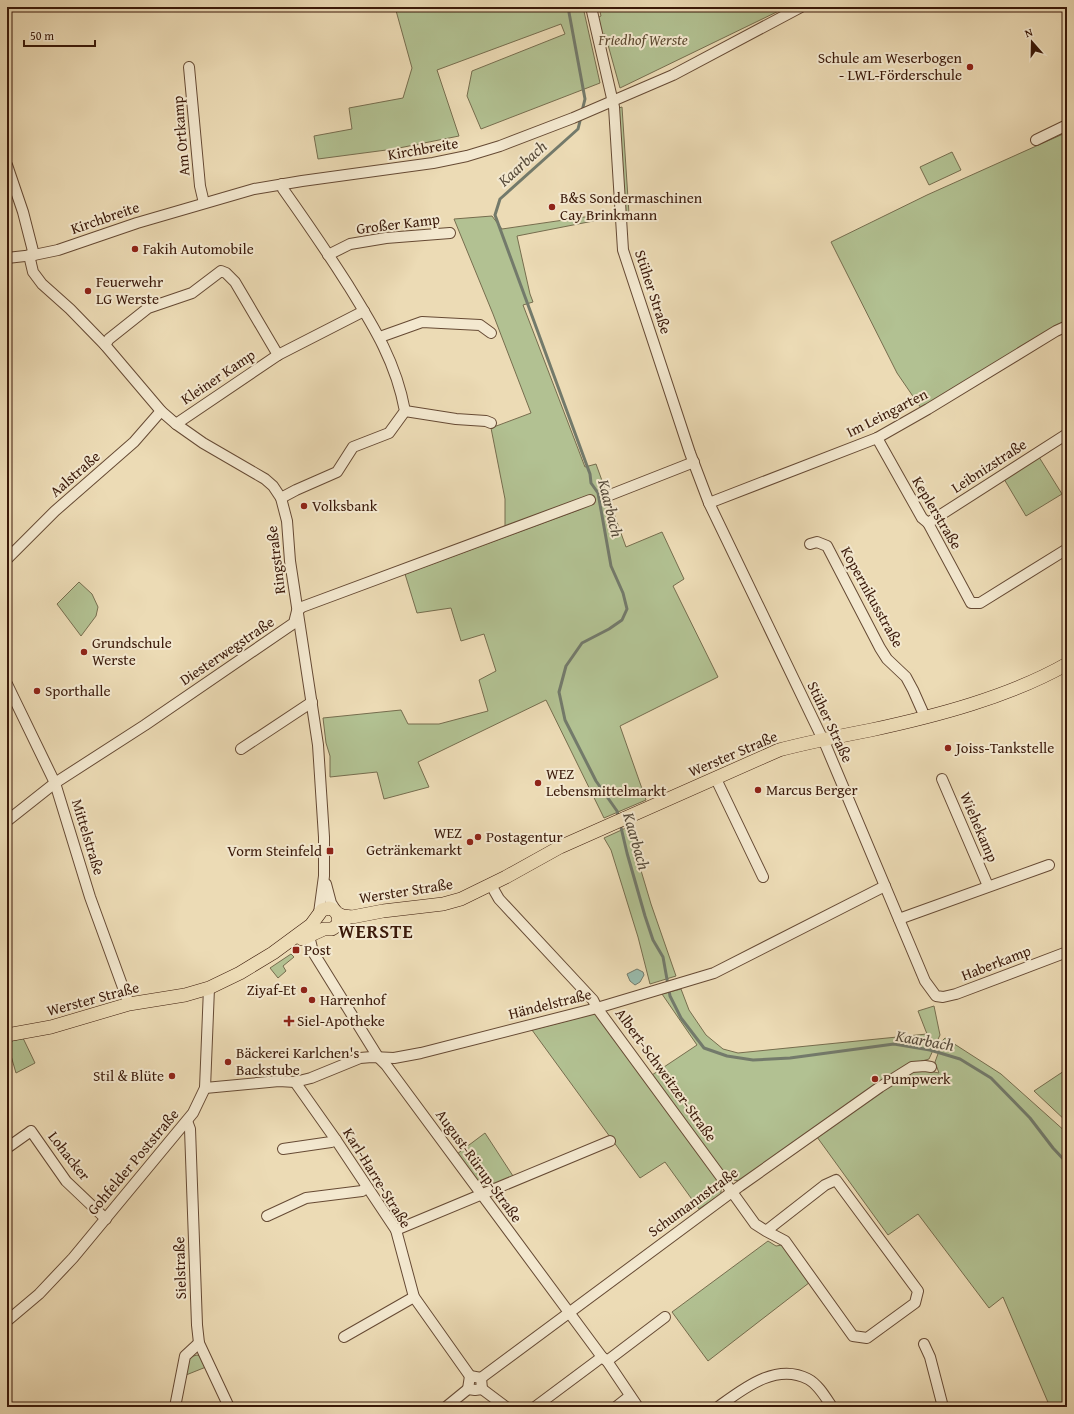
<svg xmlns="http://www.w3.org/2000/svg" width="1074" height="1414" viewBox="0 0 1074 1414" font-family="'Gentium Book Plus',serif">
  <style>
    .green { fill: #b2c192; stroke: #766d4e }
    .water { fill: #99bbac; stroke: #737a6b }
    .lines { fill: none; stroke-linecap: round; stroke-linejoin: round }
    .stream { stroke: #737a6b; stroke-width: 3 }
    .minor-casing { stroke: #664a34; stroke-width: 12 }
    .major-casing { stroke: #3a1909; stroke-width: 14 }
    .minor { stroke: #f3e8cf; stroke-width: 10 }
    .major { stroke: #ecdbb5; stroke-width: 13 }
    .poi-dot { fill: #8f2418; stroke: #f3e8cf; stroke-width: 1.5 }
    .labels { text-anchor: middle; stroke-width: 4; stroke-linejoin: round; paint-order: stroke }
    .park-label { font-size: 15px; font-style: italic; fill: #5e4b32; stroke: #f3e8cf }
    .poi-label { font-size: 15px; fill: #3a1909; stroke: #f3e8cf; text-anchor: start }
    .street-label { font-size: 15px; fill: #3a1909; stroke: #f3e8cf }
    .water-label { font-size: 16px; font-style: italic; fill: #564a3a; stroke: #f3e8cf }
    .district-label { font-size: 19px; font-weight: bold; letter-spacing: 1px; fill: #3a1909; stroke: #f3e8cf }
  </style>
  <rect width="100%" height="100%" fill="#ecdbb5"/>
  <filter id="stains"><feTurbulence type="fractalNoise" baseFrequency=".005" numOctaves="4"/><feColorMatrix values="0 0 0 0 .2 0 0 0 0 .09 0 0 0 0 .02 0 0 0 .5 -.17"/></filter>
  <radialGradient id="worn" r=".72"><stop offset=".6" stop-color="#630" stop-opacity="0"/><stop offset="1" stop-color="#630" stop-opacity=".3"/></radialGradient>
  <g class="green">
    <polygon points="395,7 583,7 600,83 481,129 467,96 472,71 565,34 561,24 437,70 459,136 394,149 318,159 314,136 352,129 349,108 403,98 412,68"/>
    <polygon points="599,7 787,7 620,88 605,34 601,35 597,18 601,16"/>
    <polygon points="622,107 629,214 517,236 530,294 533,302 523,305 585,467 596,464 626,547 662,532 684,579 673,586 718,677 620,726 646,800 604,818 546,700 418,762 429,787 384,799 377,772 330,777 330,756 326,743 323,718 401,710 408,724 439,724 488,711 479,680 496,671 484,634 461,641 451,608 417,613 405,574 581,509 578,500 505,528 505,499 491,428 531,413 493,314 454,219 492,216 502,229 619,212 612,110"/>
    <polygon points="1063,134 1067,139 1067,323 921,408 897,373 831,242 927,195"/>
    <polygon points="952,152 961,170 929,185 920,167"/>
    <polygon points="1039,457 1062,494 1026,516 1004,479"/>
    <polygon points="79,582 92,594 98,607 96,616 81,636 57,604"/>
    <polygon points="628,827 651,904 676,976 650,984 638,937 611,850 604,838"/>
    <polygon points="291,954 294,957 283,966 286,971 278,978 270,968"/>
    <polygon points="681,989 689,1010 706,1035 723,1049 738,1053 927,1034 918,1011 934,1006 940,1035 929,1059 905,1066 739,1181 728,1179 652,1075 697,1045 662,994"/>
    <polygon points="597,1013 721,1183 721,1194 699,1209 665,1162 640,1178 532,1030"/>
    <polygon points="23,1038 35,1063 16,1073 7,1042"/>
    <polygon points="945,1038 1001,1074 1067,1133 1067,1407 1050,1407 1003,1297 989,1308 918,1214 888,1235 817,1137 908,1073 923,1070 939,1073 935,1062 943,1040"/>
    <polygon points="1067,1069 1067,1122 1034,1091"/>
    <path d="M485,1133L513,1176C503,1181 492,1187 481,1186L457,1154Z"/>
    <polygon points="768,1241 776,1246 782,1245 814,1279 708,1361 672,1312"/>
    <polygon points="197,1355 200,1356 206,1367 186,1375 187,1363 190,1357"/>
  </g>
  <polygon class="water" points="637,969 643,972 644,975 640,982 635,985 630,981 627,974"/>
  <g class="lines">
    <g class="stream">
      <polyline points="568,7 585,99 582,111"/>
      <polyline points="581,117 578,129 500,199 495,215 590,474 591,483 598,493 611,566 623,593 627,609 622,620 609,629 582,643 566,666 559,692 565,720 596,781 617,811 619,818"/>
      <polyline points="620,823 627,853 645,916 653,940 663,957 670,996 681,1018 704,1048 727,1056 753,1060 790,1058 894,1044 930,1050 960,1059 991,1078 1030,1118 1053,1148 1067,1163"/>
    </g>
    <g class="minor-casing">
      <g id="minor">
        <polyline points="591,7 614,107 623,250 690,453 709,503 826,746 925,981 936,996 943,997 956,994 1067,952"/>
        <polyline points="189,67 200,186 204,203"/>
        <polyline points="1036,140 1067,125"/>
        <polyline points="7,165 23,212 34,255"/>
        <polyline points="29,255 33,272 42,284 70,309 105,345 161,411 176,424 203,443 265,479 273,486 281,498 287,521 290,561 318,745 324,837 324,876 319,913"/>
        <polyline points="328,255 350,244 386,238 450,233"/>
        <polyline points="7,258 34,255 58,250 137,223 254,189 302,181 433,163 467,156 500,146 573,118 673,75 801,7"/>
        <polyline points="380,337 422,322 480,325 491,333"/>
        <polyline points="105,345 109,339 148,308 192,293 221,271 226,273 235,282 278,355"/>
        <polyline points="405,411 456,419 486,421 491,423"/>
        <polyline points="176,424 278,355 364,311"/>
        <polyline points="877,438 922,518 928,523 971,603 980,603 1067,549"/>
        <polyline points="610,495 694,462"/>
        <path d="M281,498L296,490L337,472L353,447L389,433L405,411C396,362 374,327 348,285C327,252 305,220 283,189L282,184"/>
        <polyline points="709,503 877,438 928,409 1056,331 1067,326"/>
        <polyline points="928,523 1067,434"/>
        <polyline points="810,544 817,542 827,546 880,648 887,659 906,677 913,690 925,717"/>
        <polyline points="7,559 55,511 134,442 161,411"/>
        <polyline points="7,684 55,783 90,897 129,1004"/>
        <polyline points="241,749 312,702"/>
        <polyline points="716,779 763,877"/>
        <polyline points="942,779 988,886"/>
        <polyline points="7,821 55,783 145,725 294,623 297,611 302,607 590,500"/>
        <polyline points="326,884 331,903 336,911"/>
        <polyline points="491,885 499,899 593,1000 597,1008 727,1185 755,1224 766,1231 825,1185 836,1180 918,1291 915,1303 867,1338 853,1336 785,1241 766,1231"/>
        <polyline points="899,919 1049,865"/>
        <polyline points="309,936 313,952 378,1057 386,1065 602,1357 607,1361 638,1407"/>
        <polyline points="295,1082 336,1140 396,1230 414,1297 470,1376"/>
        <polyline points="205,1088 279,1081 295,1082 311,1078 360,1058 372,1057 394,1058 421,1053 597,1008 714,973 885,886"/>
        <polyline points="187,1121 190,1129 197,1325 199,1343 229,1407"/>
        <polyline points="7,1148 31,1131 66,1181 106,1219"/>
        <polyline points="283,1149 331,1142 336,1140"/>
        <polyline points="267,1216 306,1198 362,1191 367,1187"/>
        <polyline points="396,1230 610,1141"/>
        <polyline points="7,1321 39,1294 73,1258 193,1113 205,1088 209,988"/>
        <polyline points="344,1337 414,1297"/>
        <polyline points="924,1344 930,1357 943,1407"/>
        <polyline points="607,1361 665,1317"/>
        <polygon points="470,1376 481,1378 482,1389 475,1390 468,1389"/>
        <polyline points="481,1378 740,1186 880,1087 912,1067 925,1066 931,1067"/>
        <polyline points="482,1389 506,1407"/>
        <polyline points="175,1407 185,1356 199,1343"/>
        <polyline points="446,1407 468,1389"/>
        <polyline points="535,1407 602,1357"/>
        <polyline points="616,1407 630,1396"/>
        <path d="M718,1407C743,1389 776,1362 808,1379C818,1384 826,1398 832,1407"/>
      </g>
    </g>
    <g class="major-casing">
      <g id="major">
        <path d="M338,914L343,916L352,917L383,911L443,904L461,899L506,877L560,847L779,750C809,742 840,736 871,730C936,716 1009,697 1067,664"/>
        <polyline points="302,939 324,929 332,929 345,920"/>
        <path d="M7,1035L51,1027L129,1004L185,995L209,988L240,973L273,953L311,925L322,910L329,908C337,910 340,916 338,924"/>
      </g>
    </g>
    <use href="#minor" class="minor"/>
    <use href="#major" class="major"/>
  </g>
  <g class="poi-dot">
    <circle cx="970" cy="67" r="4"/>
    <circle cx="552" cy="207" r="4"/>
    <circle cx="135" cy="249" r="4"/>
    <circle cx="88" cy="291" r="4"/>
    <circle cx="304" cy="506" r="4"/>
    <circle cx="84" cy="652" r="4"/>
    <circle cx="37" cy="691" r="4"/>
    <circle cx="948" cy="748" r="4"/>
    <circle cx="538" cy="783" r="4"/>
    <circle cx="758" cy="790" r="4"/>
    <circle cx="478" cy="837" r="4"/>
    <circle cx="470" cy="842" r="4"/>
    <rect x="326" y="847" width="8" height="8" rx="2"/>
    <rect x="292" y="946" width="8" height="8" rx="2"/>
    <circle cx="304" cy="990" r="4"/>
    <circle cx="312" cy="1000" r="4"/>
    <path d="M287 1015h4v4h4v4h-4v4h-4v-4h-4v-4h4z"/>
    <circle cx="228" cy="1062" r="4"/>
    <circle cx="172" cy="1076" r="4"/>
    <circle cx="875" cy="1079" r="4"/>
  </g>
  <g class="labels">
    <g class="park-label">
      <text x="643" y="45">Friedhof Werste</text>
    </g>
    <g class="poi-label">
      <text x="962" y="63" text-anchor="end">Schule am Weserbogen<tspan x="962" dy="17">- LWL-Förderschule</tspan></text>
      <text x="560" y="203">B&amp;S Sondermaschinen<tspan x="560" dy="17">Cay Brinkmann</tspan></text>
      <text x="143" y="254">Fakih Automobile</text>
      <text x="96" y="287">Feuerwehr<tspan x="96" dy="17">LG Werste</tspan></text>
      <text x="312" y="511">Volksbank</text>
      <text x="92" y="648">Grundschule<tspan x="92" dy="17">Werste</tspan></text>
      <text x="45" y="696">Sporthalle</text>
      <text x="956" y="753">Joiss-Tankstelle</text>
      <text x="546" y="779">WEZ<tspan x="546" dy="17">Lebensmittelmarkt</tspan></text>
      <text x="766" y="795">Marcus Berger</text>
      <text x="462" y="838" text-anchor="end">WEZ<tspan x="462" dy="17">Getränkemarkt</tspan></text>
      <text x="486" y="842">Postagentur</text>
      <text x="322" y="856" text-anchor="end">Vorm Steinfeld</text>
      <text x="304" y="955">Post</text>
      <text x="296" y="995" text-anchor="end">Ziyaf-Et</text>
      <text x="320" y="1005">Harrenhof</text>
      <text x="297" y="1026">Siel-Apotheke</text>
      <text x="236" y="1058">Bäckerei Karlchen's<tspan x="236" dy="17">Backstube</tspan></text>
      <text x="164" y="1081" text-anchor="end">Stil &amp; Blüte</text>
      <text x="883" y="1084">Pumpwerk</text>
    </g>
    <g class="street-label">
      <text transform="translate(181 136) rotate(-95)" y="5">Am Ortkamp</text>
      <text transform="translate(423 149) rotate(-10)" y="5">Kirchbreite</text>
      <text transform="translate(105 218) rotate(-19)" y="5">Kirchbreite</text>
      <text transform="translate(398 224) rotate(-7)" y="5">Großer Kamp</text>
      <text transform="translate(653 292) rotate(72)" y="5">Stüher Straße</text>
      <text transform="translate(218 377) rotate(-34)" y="5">Kleiner Kamp</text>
      <text transform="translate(887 413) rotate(-27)" y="5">Im Leingarten</text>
      <text transform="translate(989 466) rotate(-33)" y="5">Leibnizstraße</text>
      <text transform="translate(75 474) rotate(-41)" y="5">Aalstraße</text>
      <text transform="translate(937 513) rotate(59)" y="5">Keplerstraße</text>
      <text transform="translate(276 560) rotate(-97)" y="5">Ringstraße</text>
      <text transform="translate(872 597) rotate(61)" y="5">Kopernikusstraße</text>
      <text transform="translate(227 651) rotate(-34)" y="5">Diesterwegstraße</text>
      <text transform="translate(830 722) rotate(65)" y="5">Stüher Straße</text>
      <text transform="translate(733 754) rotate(-23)" y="5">Werster Straße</text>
      <text transform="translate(979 827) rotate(67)" y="5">Wiehekamp</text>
      <text transform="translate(88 837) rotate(73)" y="5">Mittelstraße</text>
      <text transform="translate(406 891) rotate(-9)" y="5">Werster Straße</text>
      <text transform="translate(996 963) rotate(-21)" y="5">Haberkamp</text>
      <text transform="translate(93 999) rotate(-15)" y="5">Werster Straße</text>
      <text transform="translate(550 1004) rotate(-14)" y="5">Händelstraße</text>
      <text transform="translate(666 1075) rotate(54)" y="5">Albert-Schweitzer-Straße</text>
      <text transform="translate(69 1156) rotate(52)" y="5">Lohacker</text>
      <text transform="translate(133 1162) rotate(-50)" y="5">Gohfelder Poststraße</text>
      <text transform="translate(479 1166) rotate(54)" y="5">August-Rürup-Straße</text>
      <text transform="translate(377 1178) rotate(58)" y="5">Karl-Harre-Straße</text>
      <text transform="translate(693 1202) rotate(-36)" y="5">Schumannstraße</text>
      <text transform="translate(180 1268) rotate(-92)" y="5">Sielstraße</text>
    </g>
    <g class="water-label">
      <text transform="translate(522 163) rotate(-42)" y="6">Kaarbach</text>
      <text transform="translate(611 508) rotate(76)" y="6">Kaarbach</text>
      <text transform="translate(637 841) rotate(74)" y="6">Kaarbach</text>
      <text transform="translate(925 1040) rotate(10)" y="6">Kaarbach</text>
    </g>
    <g class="district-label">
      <text x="376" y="938">WERSTE</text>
    </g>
  </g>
  <rect width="1074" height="1414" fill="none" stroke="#ecdbb5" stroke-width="24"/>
  <rect x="8" y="8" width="1058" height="1398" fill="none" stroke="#3a1909" stroke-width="2"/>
  <rect x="12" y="12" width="1050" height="1390" fill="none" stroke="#3a1909"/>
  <g transform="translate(1032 42) rotate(340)" stroke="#f3e8cf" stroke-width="3" paint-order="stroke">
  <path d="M0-3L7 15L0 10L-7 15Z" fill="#3a1909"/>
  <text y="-6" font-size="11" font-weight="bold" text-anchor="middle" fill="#3a1909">N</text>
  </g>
  <path d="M24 40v6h71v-6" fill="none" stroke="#3a1909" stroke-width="2"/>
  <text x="30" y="40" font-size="12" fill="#3a1909" stroke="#f3e8cf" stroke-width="3" paint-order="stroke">50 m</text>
  <rect width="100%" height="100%" filter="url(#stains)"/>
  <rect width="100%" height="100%" fill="url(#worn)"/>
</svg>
